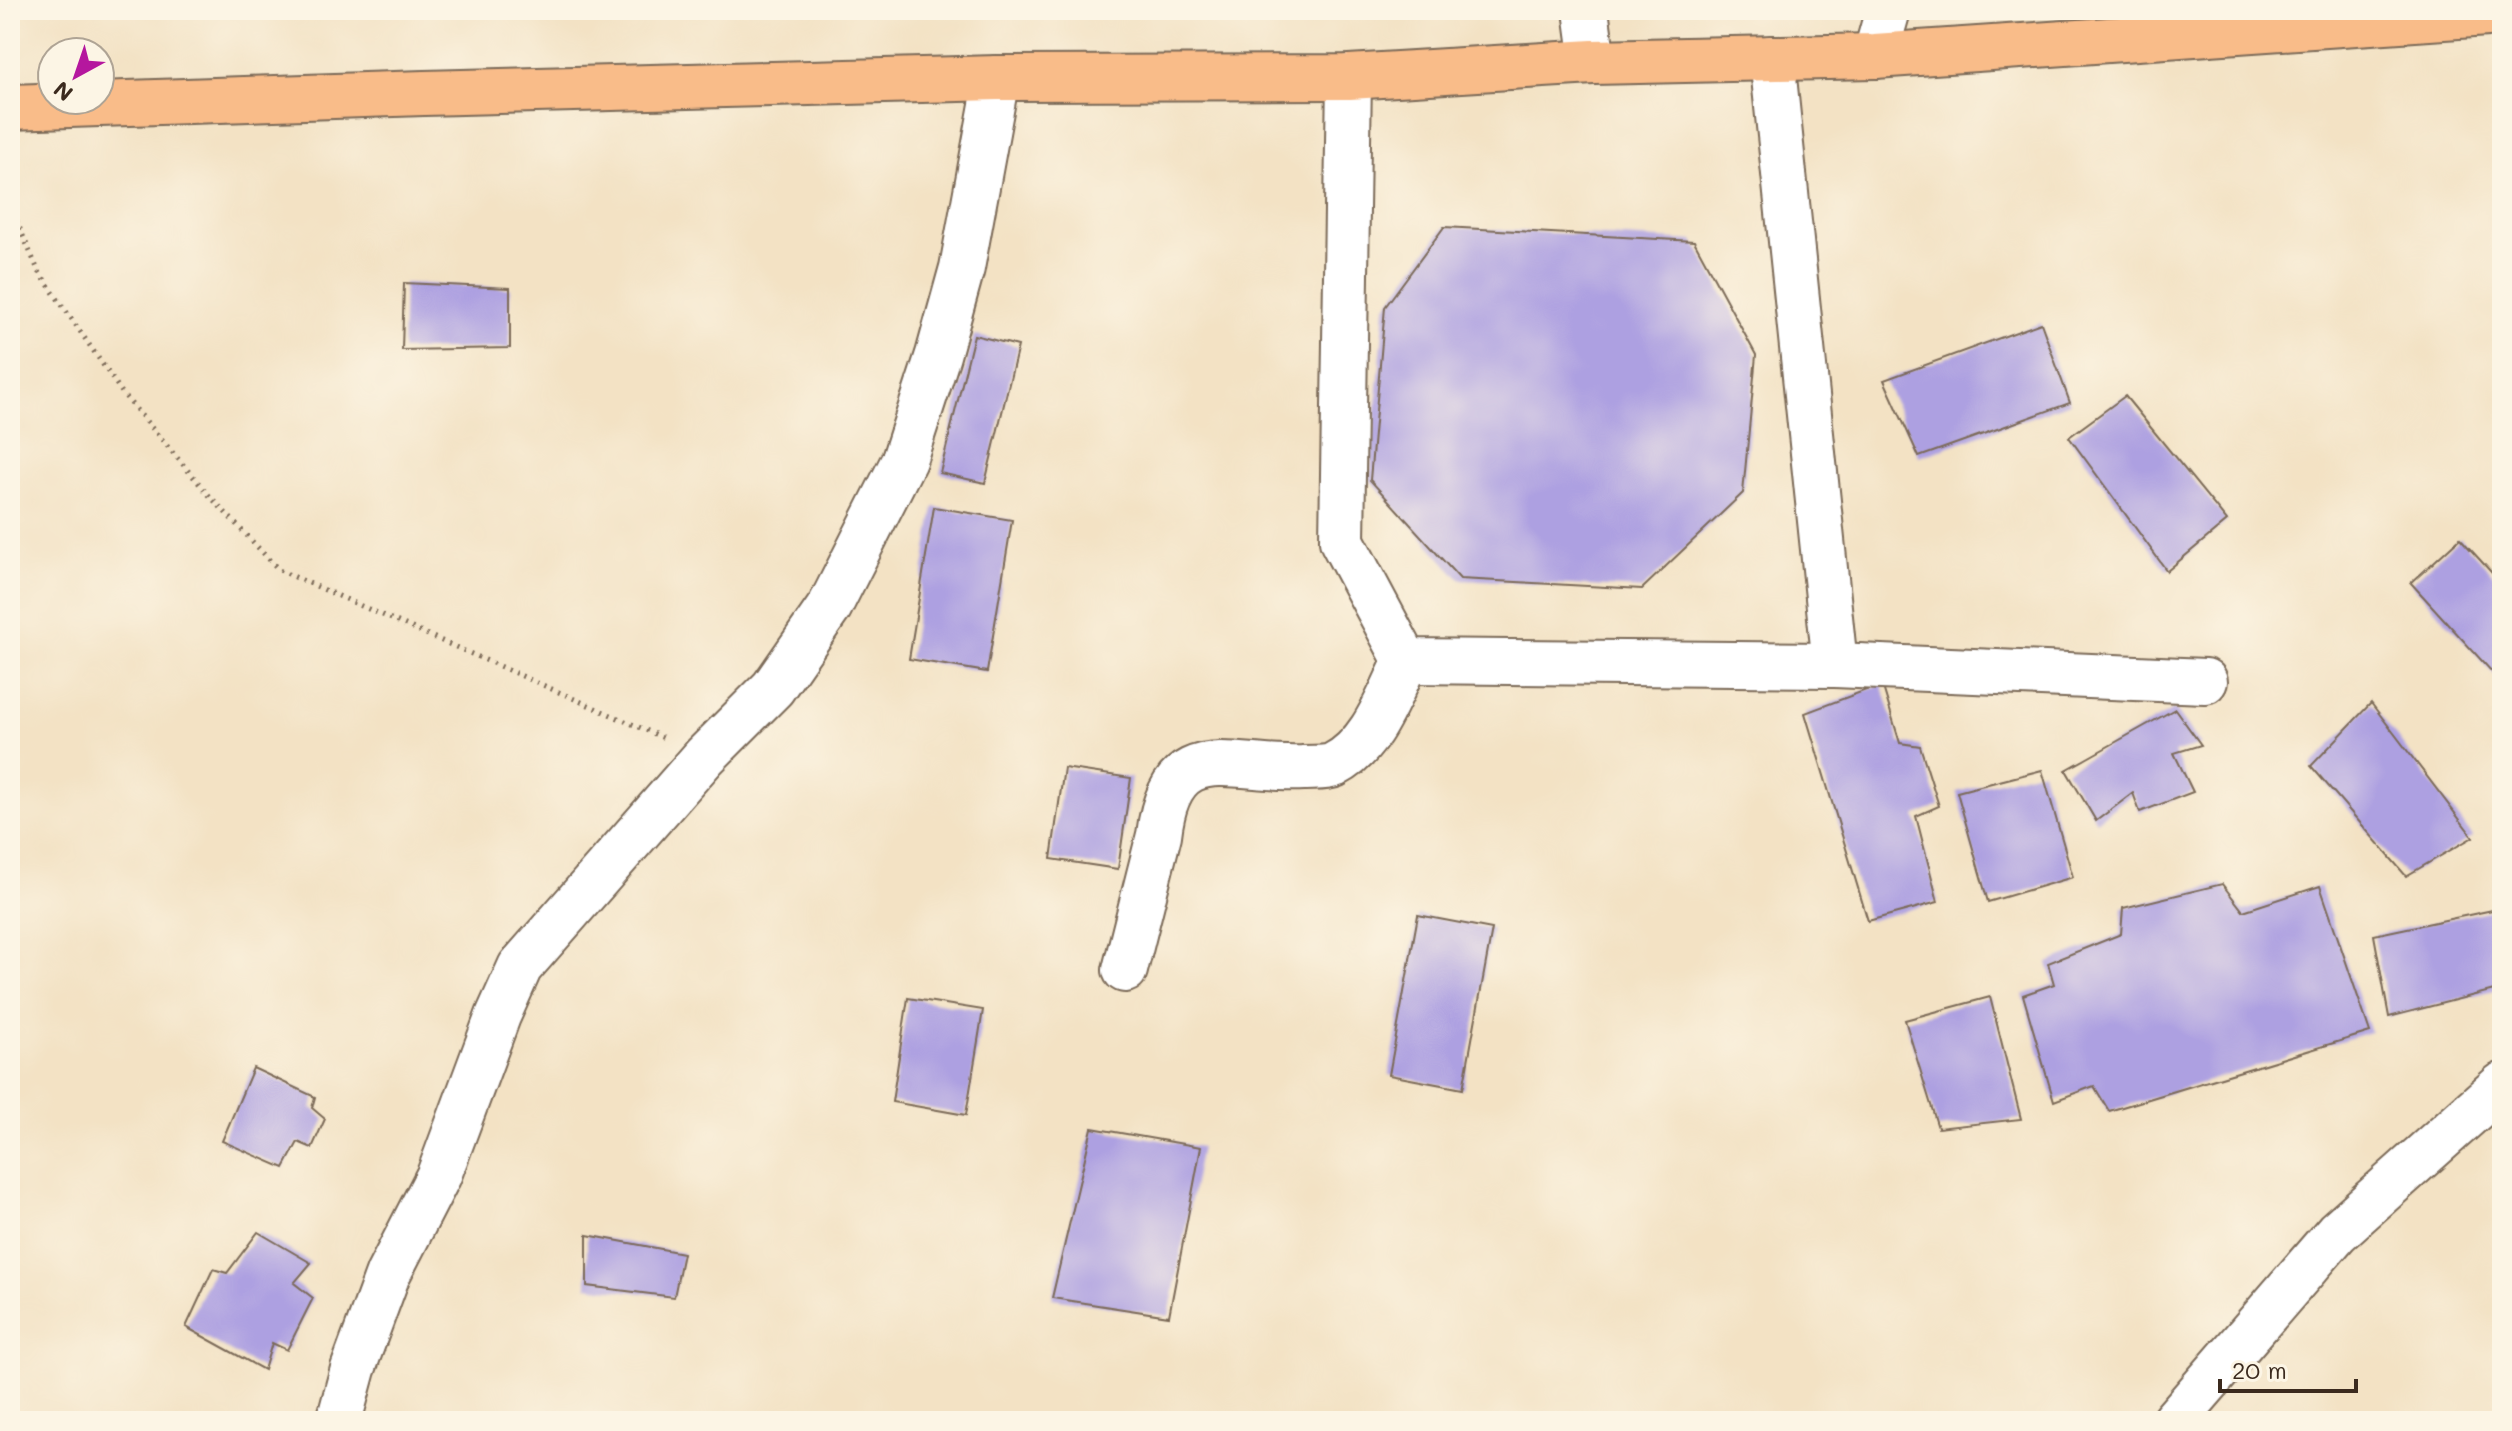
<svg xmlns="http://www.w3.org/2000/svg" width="2512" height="1431" viewBox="0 0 2512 1431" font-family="Mali,sans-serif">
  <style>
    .building { fill: #ada0e1 }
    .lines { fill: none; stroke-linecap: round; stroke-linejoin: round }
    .minor-casing { stroke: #7b6a58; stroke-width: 48 }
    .major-casing { stroke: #7b6a58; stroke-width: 48 }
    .path { stroke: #7b6a58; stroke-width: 5; stroke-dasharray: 2 6; stroke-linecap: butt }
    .minor { stroke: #fff; stroke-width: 44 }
    .major { stroke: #f9bc89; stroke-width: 44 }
  </style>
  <rect width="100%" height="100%" fill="#fcf5e5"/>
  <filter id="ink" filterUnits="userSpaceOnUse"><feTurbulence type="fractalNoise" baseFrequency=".0125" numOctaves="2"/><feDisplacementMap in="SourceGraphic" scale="16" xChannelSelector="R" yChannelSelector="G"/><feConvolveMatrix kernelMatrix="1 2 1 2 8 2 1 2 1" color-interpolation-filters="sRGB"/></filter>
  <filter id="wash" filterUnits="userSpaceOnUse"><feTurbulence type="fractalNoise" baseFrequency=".006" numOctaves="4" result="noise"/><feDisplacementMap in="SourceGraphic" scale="32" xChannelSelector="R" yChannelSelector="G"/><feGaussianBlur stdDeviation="1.8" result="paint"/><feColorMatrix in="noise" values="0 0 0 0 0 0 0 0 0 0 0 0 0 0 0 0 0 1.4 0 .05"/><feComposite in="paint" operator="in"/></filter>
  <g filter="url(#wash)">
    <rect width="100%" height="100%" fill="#f3e2c4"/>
    <g id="blocks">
      <g class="building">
        <polygon points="1444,227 1694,241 1756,355 1743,493 1642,589 1460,579 1370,480 1385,307"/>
        <polygon points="404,283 510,288 510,348 402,350"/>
        <polygon points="2041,323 2070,403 1919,457 1884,380"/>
        <polygon points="974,335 1018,346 985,483 940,473"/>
        <polygon points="2125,396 2227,521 2167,571 2069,437"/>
        <polygon points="934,507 1012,520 987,672 909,659"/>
        <polygon points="2460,538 2502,584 2502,683 2411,583"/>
        <polygon points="1882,684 1900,743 1920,746 1939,806 1916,816 1938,902 1868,921 1805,713"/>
        <polygon points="2371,703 2473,837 2406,876 2311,766"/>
        <polygon points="2175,709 2201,745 2174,753 2193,792 2140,812 2133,793 2096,821 2066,770"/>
        <polygon points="1064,768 1131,778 1118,869 1051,859"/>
        <polygon points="2042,770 2073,877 1988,902 1957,792"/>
        <polygon points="2222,884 2243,911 2320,886 2370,1032 2109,1111 2094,1086 2054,1101 2023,995 2054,984 2048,963 2121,934 2123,908"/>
        <polygon points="2502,908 2502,988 2389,1017 2374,935"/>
        <polygon points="1418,915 1492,929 1463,1089 1389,1075"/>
        <polygon points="1990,997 2021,1119 1938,1128 1905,1020"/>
        <polygon points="908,998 983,1010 966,1115 892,1102"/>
        <polygon points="253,1068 315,1097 312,1108 325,1119 312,1148 298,1142 284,1168 222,1141"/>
        <polygon points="1092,1128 1201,1147 1169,1316 1052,1298"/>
        <polygon points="258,1232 311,1263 294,1283 313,1298 287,1350 272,1343 264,1370 186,1327 213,1269 227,1273"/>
        <polygon points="587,1235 683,1253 674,1297 587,1286"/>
      </g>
    </g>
  </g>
  <g filter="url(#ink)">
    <use href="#blocks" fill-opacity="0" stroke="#7b6a58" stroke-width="2"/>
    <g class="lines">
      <g class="minor-casing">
        <g id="minor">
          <polyline points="1586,10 1593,62"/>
          <polyline points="1875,56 1888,10"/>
          <polyline points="1772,58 1835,665"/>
          <polyline points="1349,77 1342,541 1406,661 1835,665 2205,681"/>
          <path d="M1125,970L1159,835C1171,733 1232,772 1303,768C1313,767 1325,769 1334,765C1372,746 1388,697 1406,661"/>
          <polyline points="339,1421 353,1369 388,1274 439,1175 498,1016 520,967 705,756 773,688 830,606 904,460 938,355 962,268 997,78"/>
          <polyline points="2174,1421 2337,1232 2502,1085"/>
        </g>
      </g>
      <g class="major-casing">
        <polyline id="major" points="10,107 424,93 997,78 1349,77 1593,62 1875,56 2502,13"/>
      </g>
      <polyline class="path" points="10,206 38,270 123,394 208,494 279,570 664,738"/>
      <use href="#minor" class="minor"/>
      <use href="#major" class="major"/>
    </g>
  </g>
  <rect width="2512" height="1431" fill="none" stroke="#fcf5e5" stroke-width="40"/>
  <g transform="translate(76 76) rotate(220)"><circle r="38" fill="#fcf5e5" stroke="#afa495" stroke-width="2"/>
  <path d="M0-6L14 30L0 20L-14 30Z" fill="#b5179e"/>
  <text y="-12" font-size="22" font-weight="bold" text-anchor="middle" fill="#3b2a1e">N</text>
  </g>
  <path d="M2220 1379v12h136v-12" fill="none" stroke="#3b2a1e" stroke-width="4"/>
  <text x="2232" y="1379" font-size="24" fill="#3b2a1e" stroke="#fcf5e5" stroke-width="6" paint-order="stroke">20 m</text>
</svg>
